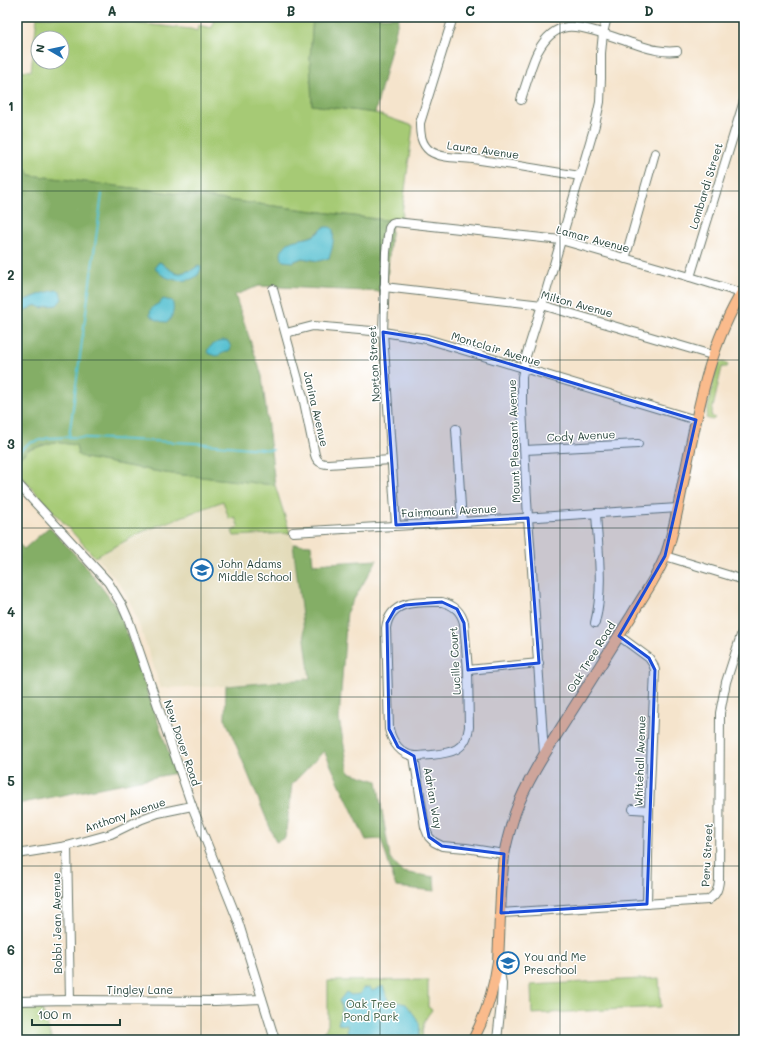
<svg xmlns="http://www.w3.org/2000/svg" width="761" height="1057" viewBox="0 0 761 1057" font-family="Mali,sans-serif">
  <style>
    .built { fill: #e3dbba }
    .green { fill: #a6ca74; stroke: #628454; fill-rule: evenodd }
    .forest { fill: #84ae66; stroke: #52764d; fill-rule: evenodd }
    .water { fill: #55c0d0; stroke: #3a7e82 }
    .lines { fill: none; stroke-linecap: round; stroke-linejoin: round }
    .stream { stroke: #55c0d0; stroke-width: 2 }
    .minor-casing { stroke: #6a7769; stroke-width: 10 }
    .major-casing { stroke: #6a7769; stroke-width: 12 }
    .minor { stroke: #fff; stroke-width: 8 }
    .major { stroke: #fabb8c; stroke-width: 10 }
    .marked { fill: #1d4ed8; fill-opacity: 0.2; stroke: #1d4ed8; stroke-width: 3; stroke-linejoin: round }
    .grid { fill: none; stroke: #1f3d34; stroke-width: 1; stroke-opacity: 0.55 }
    .labels { text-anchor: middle; stroke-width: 3; stroke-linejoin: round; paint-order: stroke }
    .street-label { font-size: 11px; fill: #1f3d34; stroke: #fff }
    .poi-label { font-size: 11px; fill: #1f3d34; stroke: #fff; text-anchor: start }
    .park-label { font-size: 11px; fill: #416044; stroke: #fff }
    .neatline { fill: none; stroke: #1f3d34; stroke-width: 1.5 }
    .grid-label { font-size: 13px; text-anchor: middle; font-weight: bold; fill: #1f3d34 }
  </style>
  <rect width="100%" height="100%" fill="#fff"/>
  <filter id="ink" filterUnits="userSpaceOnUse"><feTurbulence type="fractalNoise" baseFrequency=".025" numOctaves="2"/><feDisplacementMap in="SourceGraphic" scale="8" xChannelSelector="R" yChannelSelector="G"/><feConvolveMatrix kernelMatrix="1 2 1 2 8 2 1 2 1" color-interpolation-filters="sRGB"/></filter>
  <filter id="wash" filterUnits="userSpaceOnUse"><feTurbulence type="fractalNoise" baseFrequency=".012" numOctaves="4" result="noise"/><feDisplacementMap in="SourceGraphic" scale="16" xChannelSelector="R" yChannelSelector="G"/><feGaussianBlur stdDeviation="0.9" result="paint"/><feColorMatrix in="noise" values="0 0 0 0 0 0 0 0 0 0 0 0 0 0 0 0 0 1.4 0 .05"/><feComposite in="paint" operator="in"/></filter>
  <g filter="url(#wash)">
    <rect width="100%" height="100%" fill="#f5e4cc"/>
    <polygon class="built" points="85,458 165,473 275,485 293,544 311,680 226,686 160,688 153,664 132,606 120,584 96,557 17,472 17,460"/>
    <g class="green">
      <path d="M37,17H102L105,20L191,29L197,31L198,25L212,28L214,17H240L282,20L284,17H313L310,58L312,105L375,113L413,126L401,222L29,175L27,169H17V70L31,71ZM38,38H62V62H38Z"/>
      <polygon points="719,362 725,363 728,365 727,367 722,367 711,416 714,417 715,418 712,420 706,418 714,379"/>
      <polygon points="54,442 76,445 85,458 165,473 275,485 290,533 234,536 232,531 239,528 235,517 229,519 223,501 144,531 95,557 17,472 17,460 28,450"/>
      <polygon points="659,978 661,1007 532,1014 531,985"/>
      <path d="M428,980V1007L431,1009L432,1010C424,1019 421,1028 423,1040H309L320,1039L328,1025V981Z"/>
      <polygon points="17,1009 42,1009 52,1040 17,1040"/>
    </g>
    <g class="forest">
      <polygon points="313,17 399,17 375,113 312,105 310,58"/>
      <path d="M17,169H27L30,175L392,221L386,292L259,286L235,295L262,376L275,485L165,473L85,458L78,455L76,445L54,442L28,450L17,460V318L21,312L36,305L42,308L47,306L57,305L44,293L17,303ZM321,229L319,261L302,258L293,262L300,239C309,238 315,236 321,229ZM160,262L166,267L177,274L192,270L198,266V275L186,280L158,263Z"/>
      <polygon points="49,527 83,563 118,609 176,773 17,804 17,542 24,549"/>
      <polygon points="293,544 311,545 313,564 377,560 347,611 339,719 349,772 377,781 390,858 402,872 434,877 435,891 396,887 381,839 366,840 324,751 292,784 285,838 276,842 225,718 226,686 310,679"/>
    </g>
    <g class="water">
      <path d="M325,227H330L333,229C334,239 333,248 329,258L319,261L302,258L292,262L283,261C281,257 280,253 283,249C289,237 302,241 313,236C318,234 321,229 325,227Z"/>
      <path d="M160,262L166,267L177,274L192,270L198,266L201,267C200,287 162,283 155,267L158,263Z"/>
      <polygon points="56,290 60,291 62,299 57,305 47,306 42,308 36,305 22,312 17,318 17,303 44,293"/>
      <path d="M163,299L172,301C175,309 173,315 168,322C159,322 156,320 150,315C150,303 159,307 163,299Z"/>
      <path d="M223,340L228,341L231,347L230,350L217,356L210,354L207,352C209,345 216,343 223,340Z"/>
      <path d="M383,986L389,1003L397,1002L406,1004C410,1010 416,1016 419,1023C420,1028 419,1035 419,1040H348L347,1025L338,1024L342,1008L339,1001L346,992L351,995L360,994L363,988L370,987L372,991Z"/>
    </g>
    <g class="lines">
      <g class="stream">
        <polyline points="69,437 102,194"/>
        <polyline points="17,453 29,443 48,438 69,437 194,443 273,450"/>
      </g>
    </g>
  </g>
  <g filter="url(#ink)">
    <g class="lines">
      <g class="minor-casing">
        <g id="minor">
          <path d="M453,17L420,123C420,134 421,144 430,151C442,159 459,157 473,159C508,164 544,170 580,176"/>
          <path d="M521,100C524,89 528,79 531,68C533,63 535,56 538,51C544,40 554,29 567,27C584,25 616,38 632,43C648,48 660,53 677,51"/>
          <polyline points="625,259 655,153"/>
          <polyline points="690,277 744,101"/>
          <polyline points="384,287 542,305 712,355"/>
          <path d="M273,289L303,397L315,455C317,462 321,464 328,464L391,460"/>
          <polyline points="286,333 313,326 383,332 427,339 696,420"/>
          <polyline points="456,429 462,522"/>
          <polyline points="525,450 638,444"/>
          <polyline points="17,483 108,582 122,605 129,621 192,806 238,921 275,1040"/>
          <polyline points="396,525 383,332 386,252 389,228 392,223 395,222 561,240 690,277 741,293"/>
          <polyline points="293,532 462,522 678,508"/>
          <polyline points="665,556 744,580"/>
          <path d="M442,602C454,605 461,611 464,623L468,670L469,727C466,751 451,753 431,755C426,755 421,756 415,756C401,755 392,742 389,729L386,628C390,599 419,602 442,602Z"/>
          <path d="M595,623C604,588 598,549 596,513"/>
          <polyline points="619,636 649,658 653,664 655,670 649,810 647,904"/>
          <polyline points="468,670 539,663"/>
          <polyline points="544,754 532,570 528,518 522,409 522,377 526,356 542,305 595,125 600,102 601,78 601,53 603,33 607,17"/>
          <polyline points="414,756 425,827 429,837 434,842 442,846 466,848 504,854"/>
          <polyline points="633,809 649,810"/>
          <polyline points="67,846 70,1000"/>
          <polyline points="17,854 67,846 111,834 142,819 158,813 192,806"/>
          <path d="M501,913L708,900C716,895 718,890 719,881L720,713L726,682L744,626"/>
          <polyline points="17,1001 70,1000 215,1001 262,999"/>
          <polyline points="497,1040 501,1004 502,984 499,965"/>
        </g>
      </g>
      <g class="major-casing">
        <path id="major" d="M473,1040C486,1015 494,989 498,961C500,927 500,890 504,856C506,842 511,826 515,813C527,780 547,750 566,720C588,685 610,650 632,615C643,595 658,576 666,554C674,531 678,507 683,483C697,417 707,348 744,289"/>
      </g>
      <use href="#minor" class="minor"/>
      <use href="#major" class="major"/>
    </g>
  </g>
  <path class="marked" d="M383,332L427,339L696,420L665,556L619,636L649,658L655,670L647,904L501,913L504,854L442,846L429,837L414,756L398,747L389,729L387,623L395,609L405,605L442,602L457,609L464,623L468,670L539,663L528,518L396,525Z"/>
  <path class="grid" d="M201,17V1040M380,17V1040M560,17V1040M17,191H744M17,360H744M17,528H744M17,697H744M17,866H744"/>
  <defs>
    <g id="school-ring" transform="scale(1.15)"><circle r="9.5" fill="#fff" stroke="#1f6fb2" stroke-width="1.5"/><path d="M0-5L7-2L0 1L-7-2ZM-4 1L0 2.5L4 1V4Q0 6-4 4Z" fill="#1f6fb2"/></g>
  </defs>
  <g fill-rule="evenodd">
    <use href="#school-ring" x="202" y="570"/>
    <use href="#school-ring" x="508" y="963"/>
  </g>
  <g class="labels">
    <g class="street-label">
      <text transform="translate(483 150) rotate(8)" y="4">Laura Avenue</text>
      <text transform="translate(706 186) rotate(-73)" y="4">Lombardi Street</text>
      <text transform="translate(593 239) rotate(15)" y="4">Lamar Avenue</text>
      <text transform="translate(577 304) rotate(15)" y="4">Milton Avenue</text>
      <text transform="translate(496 349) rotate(17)" y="4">Montclair Avenue</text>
      <text transform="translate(374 364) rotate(-93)" y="4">Norton Street</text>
      <text transform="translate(316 409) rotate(77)" y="4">Janina Avenue</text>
      <text transform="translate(581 436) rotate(-3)" y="4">Cody Avenue</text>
      <text transform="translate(514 441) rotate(-92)" y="4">Mount Pleasant Avenue</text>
      <text transform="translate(449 511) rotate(-3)" y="4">Fairmount Avenue</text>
      <text transform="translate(591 657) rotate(-58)" y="4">Oak Tree Road</text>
      <text transform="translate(455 661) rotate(-93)" y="4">Lucille Court</text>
      <text transform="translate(182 743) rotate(71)" y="4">New Dover Road</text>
      <text transform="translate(640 761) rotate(-88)" y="4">Whitehall Avenue</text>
      <text transform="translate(433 798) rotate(80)" y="4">Adrian Way</text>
      <text transform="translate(125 815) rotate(-19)" y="4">Anthony Avenue</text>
      <text transform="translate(707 855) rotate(-87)" y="4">Peru Street</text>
      <text transform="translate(57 923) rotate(-91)" y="4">Bobbi Jean Avenue</text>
      <text x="140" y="994">Tingley Lane</text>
    </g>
    <g class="poi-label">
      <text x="218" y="568">John Adams<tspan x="218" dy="13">Middle School</tspan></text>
      <text x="524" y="961">You and Me<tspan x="524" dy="13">Preschool</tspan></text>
    </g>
    <g class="park-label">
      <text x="371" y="1008">Oak Tree<tspan x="371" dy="13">Pond Park</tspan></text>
    </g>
  </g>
  <rect width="761" height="1057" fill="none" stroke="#fff" stroke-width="44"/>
  <g transform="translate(50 50) rotate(279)"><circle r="19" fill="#ffffff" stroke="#a5b1ae"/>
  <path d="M0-3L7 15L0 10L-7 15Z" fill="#1f6fb2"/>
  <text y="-6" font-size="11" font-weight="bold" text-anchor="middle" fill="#1f3d34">N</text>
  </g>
  <path d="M32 1019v6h88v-6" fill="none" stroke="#1f3d34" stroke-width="2"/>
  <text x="38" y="1019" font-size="12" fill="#1f3d34" stroke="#ffffff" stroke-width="3" paint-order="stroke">100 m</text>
  <rect x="22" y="22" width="717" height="1013" class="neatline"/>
  <g class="grid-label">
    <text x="112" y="16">A</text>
    <text x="291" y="16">B</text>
    <text x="470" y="16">C</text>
    <text x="649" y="16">D</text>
    <text x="11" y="111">1</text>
    <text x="11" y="280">2</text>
    <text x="11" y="449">3</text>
    <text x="11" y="617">4</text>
    <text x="11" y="786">5</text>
    <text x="11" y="955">6</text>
  </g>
</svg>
